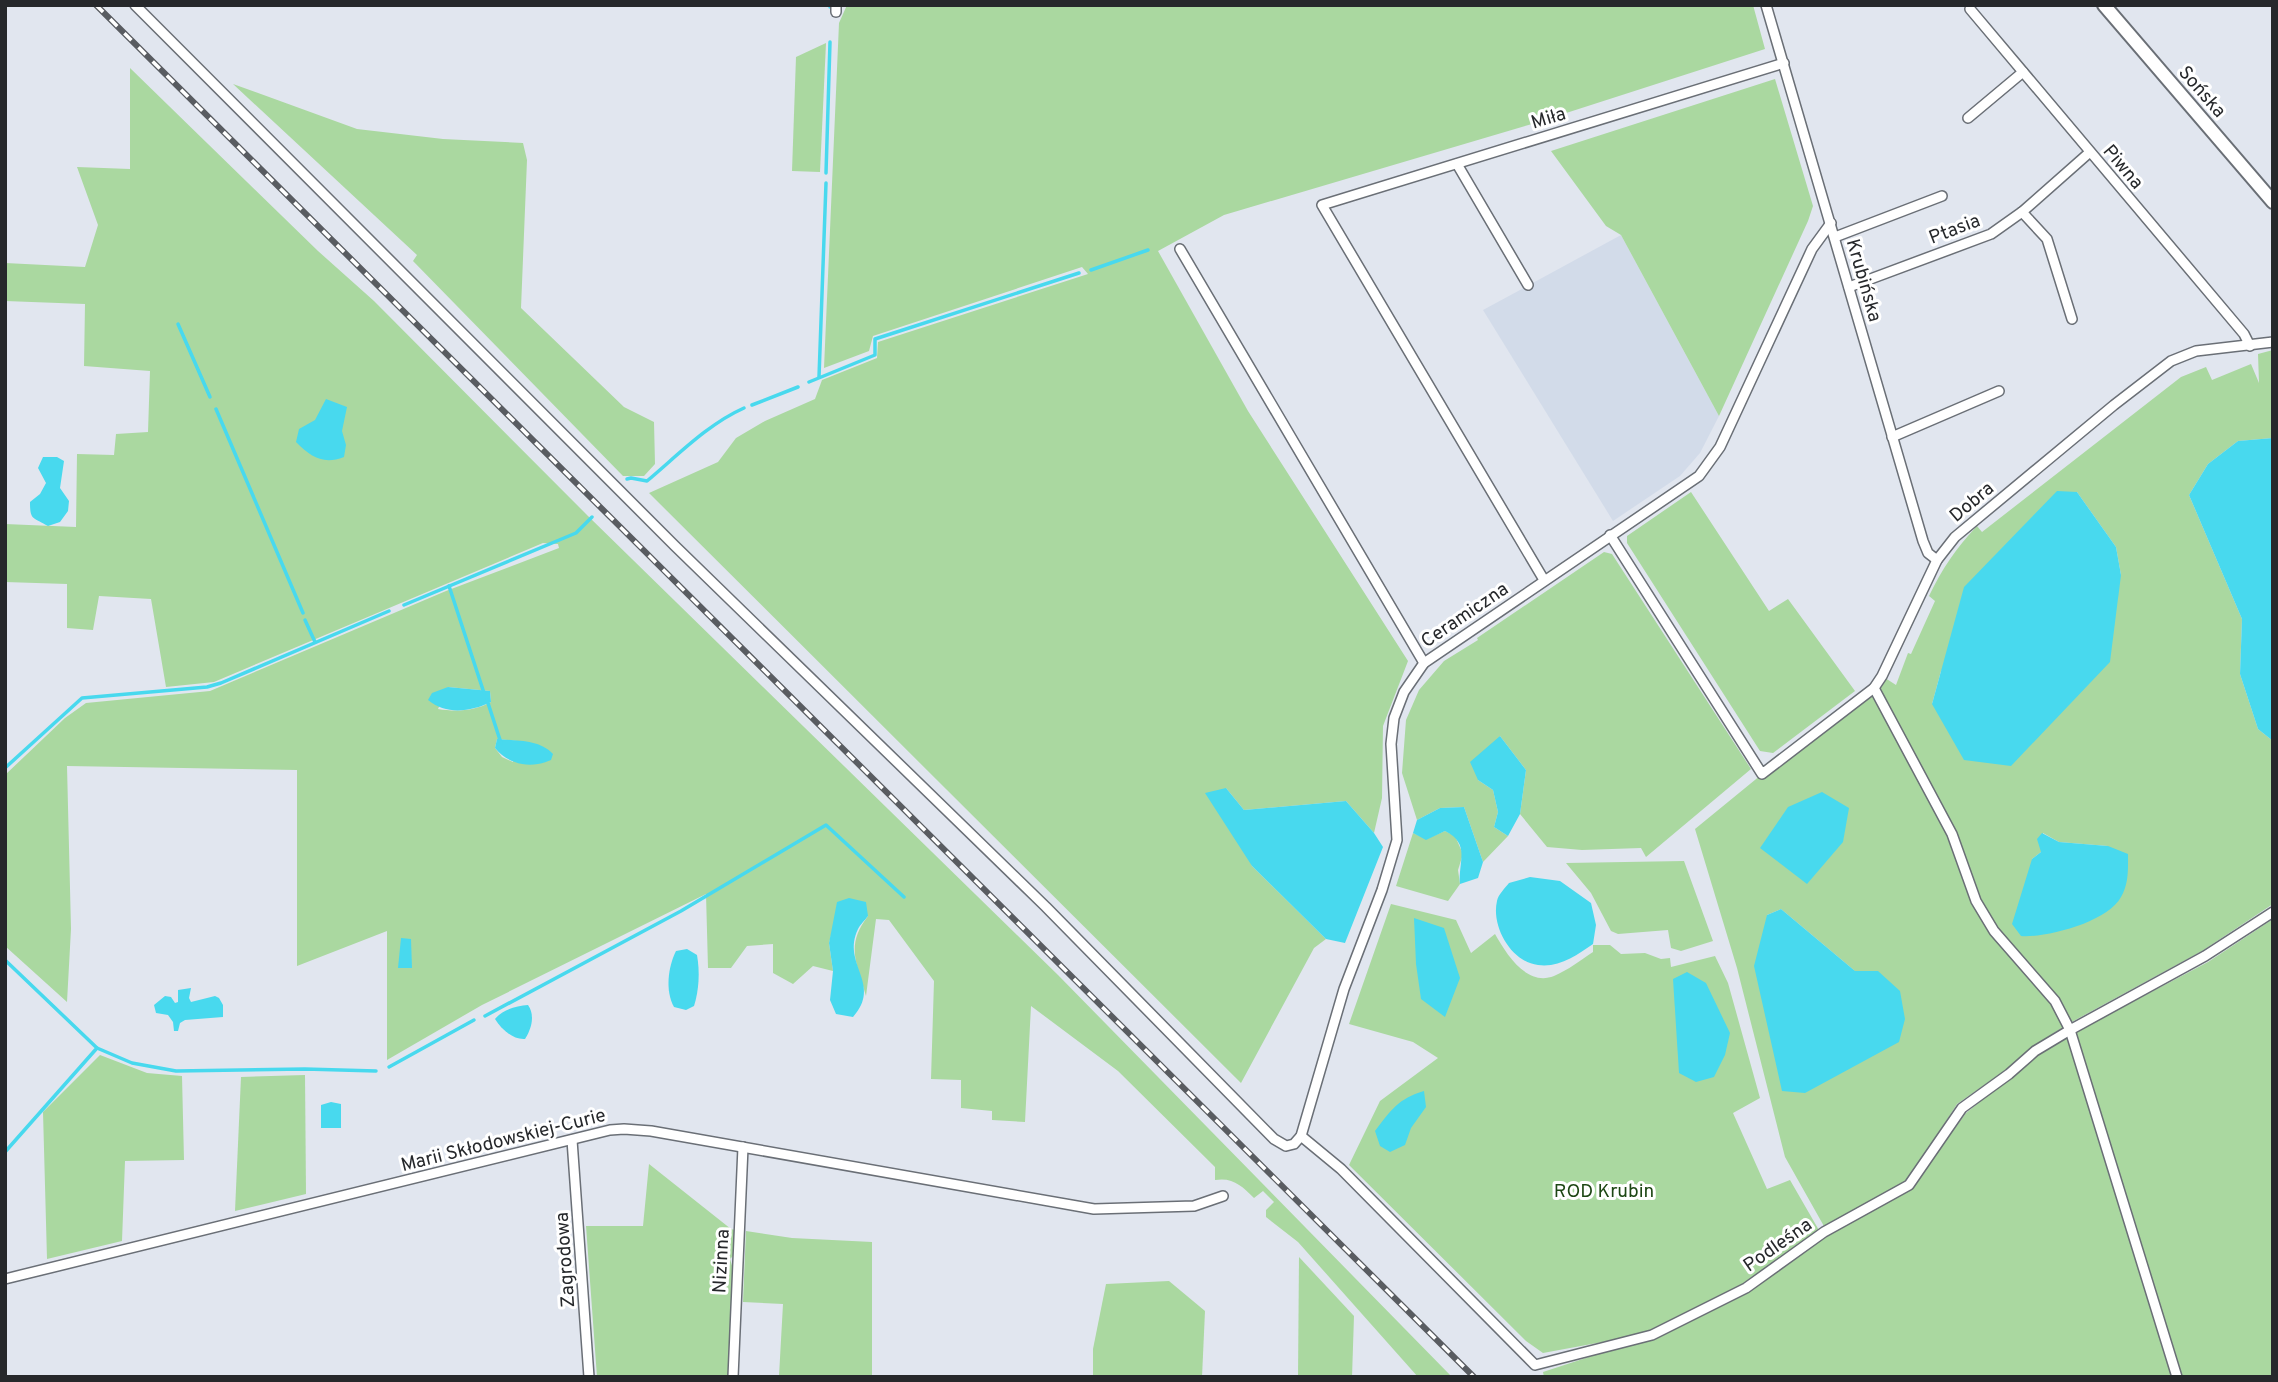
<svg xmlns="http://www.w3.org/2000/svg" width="2278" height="1382" viewBox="0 0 2278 1382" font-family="Overpass,sans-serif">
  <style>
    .built { fill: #d2dbe9 }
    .green { fill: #aad8a0; fill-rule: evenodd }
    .water { fill: #48d9ee }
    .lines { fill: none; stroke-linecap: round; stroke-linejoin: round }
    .stream { stroke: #48d9ee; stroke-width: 3.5 }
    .minor-casing { stroke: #6a6f76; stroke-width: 12 }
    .tertiary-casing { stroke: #6a6f76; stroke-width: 16 }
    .minor { stroke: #fff; stroke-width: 9 }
    .tertiary { stroke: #fff; stroke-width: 12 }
    .rail-casing { stroke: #595c61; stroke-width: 6 }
    .rail { stroke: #fff; stroke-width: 3.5; stroke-dasharray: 10; stroke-linecap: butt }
    .labels { text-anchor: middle; stroke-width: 6; stroke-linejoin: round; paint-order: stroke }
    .street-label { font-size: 19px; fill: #26282b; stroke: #fff }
    .park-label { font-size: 19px; fill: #1d4714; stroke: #fff }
  </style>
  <rect width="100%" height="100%" fill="#e1e6ef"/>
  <polygon class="built" points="1621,235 1719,416 1700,453 1680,476 1613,521 1483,310"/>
  <g class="green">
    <polygon points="847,5 1753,5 1765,49 1532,124 1224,215 1158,251 1248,411 1408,661 1383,726 1382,798 1374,833 1346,801 1244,810 1226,788 1252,866 1326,939 1314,948 1241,1083 649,493 718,462 736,438 765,421 815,399 822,380 877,358 878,342 1088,274 1082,267 873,336 869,351 824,368 839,23"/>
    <polygon points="826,43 820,172 792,171 796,57"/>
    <path d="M130,68L318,251L374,301L588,516L1058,975L1452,1377H1418L1298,1242L1266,1217V1210L1274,1202L1263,1191L1254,1198C1242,1186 1233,1177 1215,1180V1167L1118,1071L1031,1006L1025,1122L992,1120V1111L961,1108V1080L931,1079L934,981L889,920L876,919L866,996C857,963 845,946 868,916L834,924L829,943L833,971L813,966L793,984L773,973V944L747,946L731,968H708L706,894L482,1005L387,1060V931L297,966V770L67,766L71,929L67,1002L5,946V775L65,718L86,703L210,691L446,591L559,548L558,544L543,543L214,682L166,687L151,599L99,596L93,630L67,628V584L5,582V524L76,527L77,454L114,455L116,434L148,432L150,371L84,366L85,304L5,301V263L85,267L98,225L77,167L130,169ZM448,687L490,691L491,702C475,711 456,712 438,709ZM497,739L517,741L513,762L502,757L495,748Z"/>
    <polygon points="1775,79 1813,206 1808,221 1719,416 1621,235 1606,226 1551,151"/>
    <polygon points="233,84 357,129 443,139 523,143 527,160 521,308 624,407 654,422 655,464 644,476 623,476 413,261 417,255"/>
    <path d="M2273,350V438L2238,441L2208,464L2189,495L2242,619L2240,674L2258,729L2273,741V904L2202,951L2068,1024L2032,1047L2006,1070L1957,1104L1907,1182L1825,1228L1785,1157L1737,968L1695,829L1882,676L1896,685L1908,653L1911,654L1935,601L1929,596C1942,569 1956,548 1977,526L1982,532L2181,377L2206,367L2212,380L2251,364L2259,383L2258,354ZM2077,492L2116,547L2121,575L1932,704L1941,671ZM2043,833L2059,842L2108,846L2032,859L2041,852ZM1781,909L1855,971L1767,915Z"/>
    <polygon points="1691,492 1769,611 1788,599 1855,691 1773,753 1760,751 1627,543 1627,536"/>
    <polygon points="1604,552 1612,554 1751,769 1646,857 1641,848 1582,850 1547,847 1520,814 1526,770 1500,736 1478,780 1493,790 1498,812 1494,827 1508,836 1483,862 1464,807 1440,808 1417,820 1402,773 1406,720 1419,690 1444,661 1478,640 1477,638"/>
    <polygon points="1445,831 1455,836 1463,854 1458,870 1460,884 1448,901 1396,886 1413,833 1426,839"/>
    <polygon points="1684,861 1713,941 1681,951 1671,948 1668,930 1618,934 1611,931 1591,893 1566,863"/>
    <path d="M1391,904L1456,920L1471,953L1495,934C1506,953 1526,987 1554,976C1568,970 1581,960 1593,952V945H1610L1621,954L1645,953L1661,959L1670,958L1671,967L1715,956L1728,983L1760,1098L1733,1113L1767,1189L1790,1180L1820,1232L1744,1285L1651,1333L1543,1353L1526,1341L1349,1165L1380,1101L1438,1058L1413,1042L1349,1024Z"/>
    <polygon points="2273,919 2273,1377 1544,1377 1543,1372 1653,1336 1747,1290 1825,1235 1912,1187 1966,1113 2038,1055 2072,1034 2208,962"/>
    <polygon points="100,1055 147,1073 182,1076 184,1160 125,1161 122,1241 47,1259 43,1112"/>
    <polygon points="305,1075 306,1194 235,1211 241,1077"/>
    <polygon points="649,1164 731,1229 735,1230 734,1255 730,1259 733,1269 728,1377 597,1377 586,1226 643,1226"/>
    <polygon points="746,1231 792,1238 872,1242 872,1377 779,1376 783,1304 743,1302"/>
    <polygon points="1299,1257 1354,1316 1352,1377 1298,1377"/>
    <polygon points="1169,1281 1205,1311 1202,1377 1093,1377 1093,1349 1106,1284"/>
  </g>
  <g class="water">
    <path d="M326,399L347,407L342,431L346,445L344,457C323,465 311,457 296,442L299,429L315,420Z"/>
    <polygon points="2273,438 2273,741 2258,729 2240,674 2242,619 2189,495 2208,464 2238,441"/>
    <path d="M43,457H57L64,461L60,488L69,501L68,511L60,522L48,526C33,517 30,521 30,502L40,494L46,483L38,468Z"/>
    <polygon points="2057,491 2077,492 2116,547 2121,575 2110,662 2011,766 1964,760 1932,704 1964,587"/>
    <path d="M448,687L490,691L491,702C470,712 446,715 428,700L432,693Z"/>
    <polygon points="1500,736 1526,770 1520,814 1508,836 1494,827 1498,812 1493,790 1478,780 1470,762"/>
    <path d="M497,739C516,741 539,739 553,754L551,760C531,769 509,765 495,748Z"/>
    <polygon points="1226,788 1244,810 1346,801 1374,833 1383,847 1345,943 1326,939 1252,866 1205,793"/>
    <polygon points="1822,792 1849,808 1843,842 1807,884 1760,848 1788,807"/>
    <path d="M1464,807L1483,862L1478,878L1460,884C1458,862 1471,844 1445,831L1426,840L1413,833L1417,820L1440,808Z"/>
    <path d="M2042,833L2059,842L2108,846L2128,854C2128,868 2129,884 2121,897C2108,922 2046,938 2021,936L2012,924L2032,859L2041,852L2037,839Z"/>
    <path d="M1530,877L1560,881L1591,903L1596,925L1593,944C1577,955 1559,968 1538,965C1511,962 1491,926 1497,901C1498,895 1505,888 1509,883Z"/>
    <path d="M849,898L866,902L868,916C865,920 860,925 858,929C841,964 883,984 853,1017L836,1014L830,1000L833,971L829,943L837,902Z"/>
    <polygon points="1781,909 1855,971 1878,971 1900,991 1905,1019 1899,1042 1805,1093 1782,1091 1754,966 1767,915"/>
    <polygon points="1414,918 1444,928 1460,978 1445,1017 1421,999 1416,964"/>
    <polygon points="401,938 411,939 412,968 398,968"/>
    <path d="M687,949L697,955C700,972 699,990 694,1006L686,1010L674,1007C665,991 668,967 676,951Z"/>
    <polygon points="1687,972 1706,983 1730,1033 1725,1055 1714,1077 1696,1082 1679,1073 1673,979"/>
    <polygon points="191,988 189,998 191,1002 215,996 219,998 223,1005 223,1017 185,1020 180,1023 178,1031 174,1031 173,1022 168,1015 156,1013 154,1005 165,996 171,997 175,1003 178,1002 178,990"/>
    <path d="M528,1005C535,1015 532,1028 525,1039C513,1040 501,1029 495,1019C503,1009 516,1006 528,1005Z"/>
    <path d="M1424,1091L1426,1107L1411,1128L1405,1145L1390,1152L1380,1146L1375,1131C1392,1109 1398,1099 1424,1091Z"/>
    <polygon points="331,1102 341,1104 341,1128 321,1128 321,1105"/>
  </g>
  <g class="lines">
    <g class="stream">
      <polyline points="830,7 830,5"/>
      <polyline points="826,173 830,42"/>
      <polyline points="1091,270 1148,250"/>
      <polyline points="178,324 210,397"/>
      <polyline points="819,377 826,183"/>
      <polyline points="809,382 875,355 875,339 1079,273"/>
      <polyline points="752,405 798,387"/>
      <polyline points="216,409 303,613"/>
      <path d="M627,479L631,478L647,481C678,455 708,424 744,408"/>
      <polyline points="449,586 484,693"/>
      <polyline points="404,605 576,533 592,517"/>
      <polyline points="305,620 315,642"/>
      <polyline points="487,700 501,743"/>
      <polyline points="5,768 82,698 207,687 221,683 389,611"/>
      <polyline points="5,960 97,1048 5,1152"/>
      <polyline points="485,1016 681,911 826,825 904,897"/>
      <polyline points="97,1048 132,1063 176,1071 305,1069 376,1071"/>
      <polyline points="389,1067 474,1020"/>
    </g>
    <g class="minor-casing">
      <g id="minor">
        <polyline points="135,5 675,546 1046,907 1274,1139 1286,1146 1294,1144 1301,1136 1344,989 1382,890 1397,840 1391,744 1394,718 1404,692 1424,663 1699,476 1720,447 1812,249 1831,223"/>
        <polyline points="836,5 836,12"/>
        <polyline points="1766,5 1923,541 1928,553 1937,560"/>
        <polyline points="1970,9 2244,334 2250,346"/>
        <polyline points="1968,118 2023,72"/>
        <polyline points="1457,164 1528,285"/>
        <polyline points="2022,212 2047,239 2072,319"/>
        <polyline points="1835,237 1942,196"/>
        <polyline points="1180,249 1424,663"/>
        <polyline points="1849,287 1991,234 2022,212 2090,152"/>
        <polyline points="1892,437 1999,391"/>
        <polyline points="1610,535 1762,774 1874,688 1882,676 1937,560 1955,537 2114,405 2171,361 2196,351 2273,342"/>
        <polyline points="1544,580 1322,205 1784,63"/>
        <polyline points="1874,688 1952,834 1976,901 1994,931 2055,1001 2070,1030 2177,1377"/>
        <polyline points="1301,1136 1341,1169 1535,1365 1652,1335 1746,1288 1824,1232 1909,1185 1962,1108 2009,1074 2035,1051 2070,1030 2205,956 2273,912"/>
        <polyline points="572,1140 589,1377"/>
        <polyline points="5,1279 610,1130 624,1129 651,1131 1094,1209 1194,1206 1223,1196"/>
        <polyline points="733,1377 743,1147"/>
      </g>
    </g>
    <g class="tertiary-casing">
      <polyline id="tertiary" points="2104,5 2273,202"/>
    </g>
    <use href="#minor" class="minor"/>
    <use href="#tertiary" class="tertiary"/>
    <g class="rail-casing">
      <polyline id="rail" points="96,5 1474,1377"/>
    </g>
    <use href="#rail" class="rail"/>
  </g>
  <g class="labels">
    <g class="street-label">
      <text transform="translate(2203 91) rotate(49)" y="7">Sońska</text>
      <text transform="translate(1548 117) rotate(-17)" y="7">Miła</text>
      <text transform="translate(2124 166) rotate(50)" y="7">Piwna</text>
      <text transform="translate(1954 228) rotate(-21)" y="7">Ptasia</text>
      <text transform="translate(1865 280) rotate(74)" y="7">Krubińska</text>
      <text transform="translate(1971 501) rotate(-40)" y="7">Dobra</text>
      <text transform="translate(1464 614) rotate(-34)" y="7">Ceramiczna</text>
      <text transform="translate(503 1139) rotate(-14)" y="7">Marii Skłodowskiej-Curie</text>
      <text transform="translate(1777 1244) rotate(-35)" y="7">Podleśna</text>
      <text transform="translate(564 1260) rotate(-94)" y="7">Zagrodowa</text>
      <text transform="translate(720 1261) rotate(-87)" y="7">Nizinna</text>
    </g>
    <g class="park-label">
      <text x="1604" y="1197">ROD Krubin</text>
    </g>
  </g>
  <rect width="2278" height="1382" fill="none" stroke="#26282b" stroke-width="14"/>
</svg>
